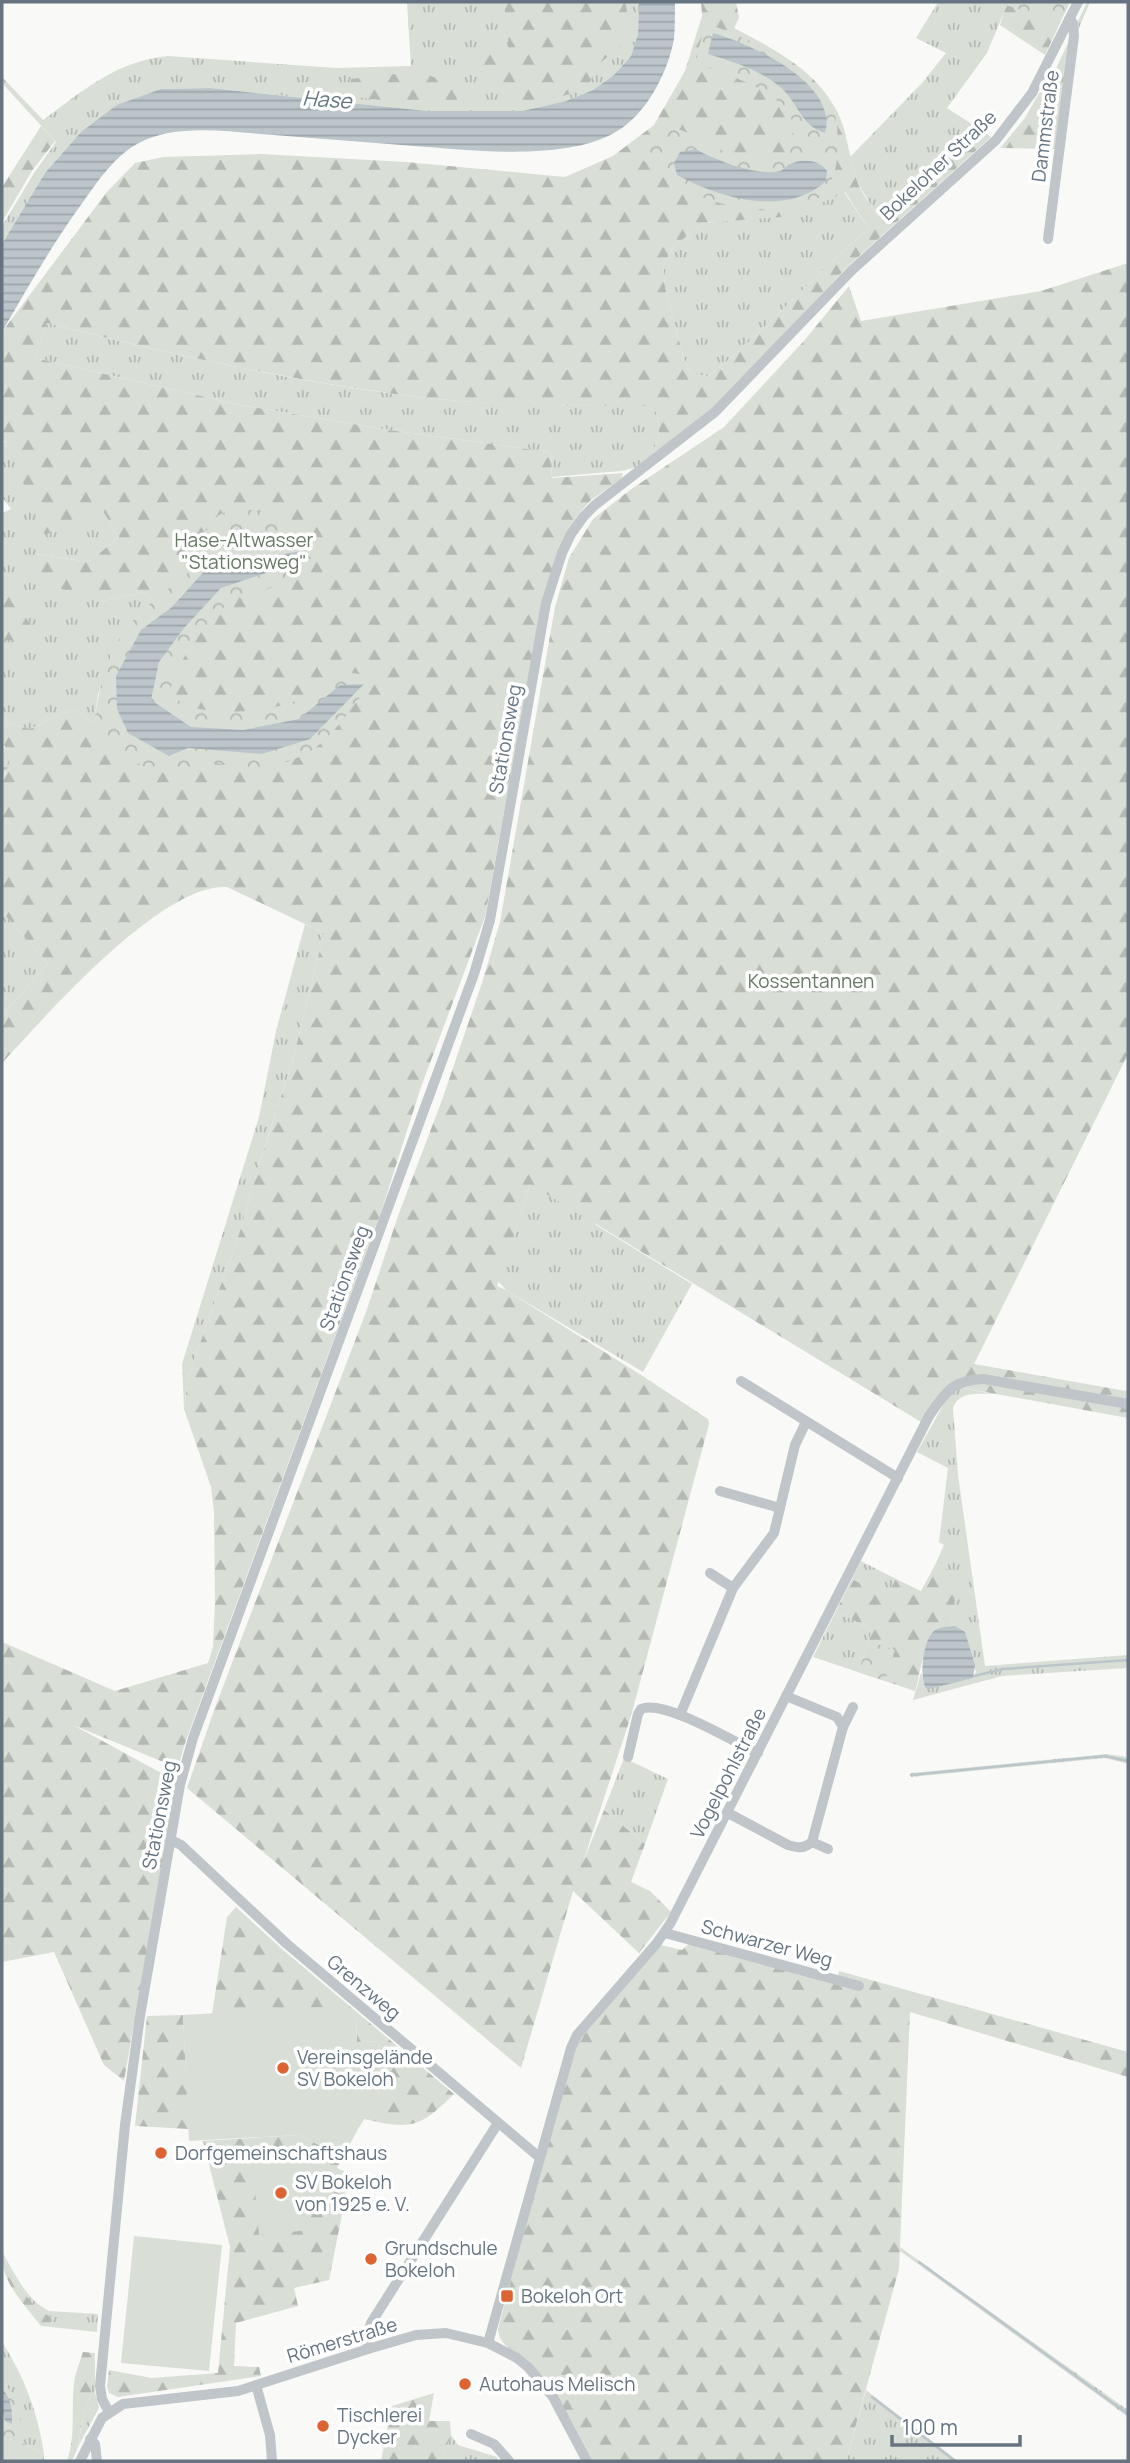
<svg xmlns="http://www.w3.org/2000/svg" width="1130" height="2463" viewBox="0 0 1130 2463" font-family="Manrope,sans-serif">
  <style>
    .grass { fill: url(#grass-tufts) }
    .forest { fill: url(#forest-firs); fill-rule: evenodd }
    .wetland { fill: url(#wetland-marsh) }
    .park { fill: url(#park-crowns) }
    .pitch { fill: #d9ded7 }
    .water { fill: url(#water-rules) }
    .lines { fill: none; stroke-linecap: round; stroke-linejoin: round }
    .stream { stroke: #bbc5ca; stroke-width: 2.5 }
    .minor { stroke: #c0c5c9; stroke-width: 10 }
    .poi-dot { fill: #dd6333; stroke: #fff; stroke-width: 2.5 }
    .labels { text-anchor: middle; stroke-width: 7; stroke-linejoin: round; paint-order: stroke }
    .street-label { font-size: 19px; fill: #667481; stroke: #fff }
    .park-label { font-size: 19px; fill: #677964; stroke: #fff }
    .poi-label { font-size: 19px; fill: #667481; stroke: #fff; text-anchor: start }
    .water-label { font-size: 21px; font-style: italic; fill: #667982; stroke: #fff }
  </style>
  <defs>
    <pattern id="grass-tufts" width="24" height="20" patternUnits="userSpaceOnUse" patternTransform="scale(1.75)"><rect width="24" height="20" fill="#d9ded7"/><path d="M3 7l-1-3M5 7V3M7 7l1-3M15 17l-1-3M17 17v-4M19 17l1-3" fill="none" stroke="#b4b9b4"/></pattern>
    <pattern id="forest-firs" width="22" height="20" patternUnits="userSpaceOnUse" patternTransform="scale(1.75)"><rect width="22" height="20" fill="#d9ded7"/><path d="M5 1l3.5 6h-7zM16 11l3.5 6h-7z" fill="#b4b9b4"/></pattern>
    <pattern id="wetland-marsh" width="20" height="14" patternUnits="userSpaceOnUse" patternTransform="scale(1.75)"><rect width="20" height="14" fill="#d9ded7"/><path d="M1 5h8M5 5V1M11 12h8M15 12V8" fill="none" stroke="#b4b9b4"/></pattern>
    <pattern id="park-crowns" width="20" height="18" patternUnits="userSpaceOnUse" patternTransform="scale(1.75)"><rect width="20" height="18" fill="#d9ded7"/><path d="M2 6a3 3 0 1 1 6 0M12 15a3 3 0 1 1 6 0" fill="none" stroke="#b4b9b4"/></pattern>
    <pattern id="water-rules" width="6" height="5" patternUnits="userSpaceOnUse" patternTransform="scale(1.75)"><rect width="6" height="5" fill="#bbc5ca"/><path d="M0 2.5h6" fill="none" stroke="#9ca5a9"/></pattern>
  </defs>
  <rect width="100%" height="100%" fill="#f9f9f7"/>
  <g class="grass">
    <path d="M407,2H639L638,34L631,56L614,75L593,90L566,101L522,111H427L210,88L161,89L81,132L45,173L2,244V226L34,173L56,142L2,83V77L43,120C84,90 116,61 168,56L336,68L411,66Z"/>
    <polygon points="938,2 996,2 1007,5 987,53 947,108 978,128 880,220 857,182 850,157 922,83 946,53 916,38"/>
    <polygon points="1087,2 1090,2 1075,37 1064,99 1038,95 1053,75"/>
    <path d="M844,192L869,229C813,275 766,331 709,376L692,375L684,359L665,287L663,266L674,246L704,223L748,219Z"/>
    <path d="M47,323C164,353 282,379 402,395C483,406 566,405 647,406L656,412C663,434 656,437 652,459L634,468L621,471L552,477L550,452L389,430L240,405L35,358Z"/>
    <polygon points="2,440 101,508 119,537 89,562 35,554 103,601 146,592 153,601 125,630 98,694 94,723 73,709 30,729 2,722 2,641 37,638 2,577 2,513 11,509 2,497"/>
    <polygon points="2,912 48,963 2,1016"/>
    <polygon points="305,924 324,933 292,1063 259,1164 240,1231 188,1377 184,1409 182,1364 259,1117 276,1031"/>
    <polygon points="537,1151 596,1225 692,1284 643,1372 506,1290 498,1281 530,1184"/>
    <path d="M958,1387L993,1394C978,1394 959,1391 953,1408L958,1475L985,1666L1128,1655V1668L1002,1676L913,1700L921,1673L926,1688L973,1678L976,1672L955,1626L950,1627L957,1575L936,1563L944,1545L939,1542L948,1468L917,1452L946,1400Z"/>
    <polygon points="861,1561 896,1579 886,1598 852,1579"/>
    <polygon points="836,1611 872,1630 858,1672 813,1657"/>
    <polygon points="1107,1754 1128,1757 1128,1764 1105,1758 911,1777 911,1773"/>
    <polygon points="624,1758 668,1779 645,1844 604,1810"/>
    <polygon points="900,2247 1128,2410 1128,2417 900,2251"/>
    <path d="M2,2252C14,2272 26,2300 49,2311L98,2314L97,2332L51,2327L52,2317C28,2308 15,2277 2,2256Z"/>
    <path d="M2,2342C24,2376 38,2413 44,2454L10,2437L2,2389Z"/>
    <polygon points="95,2353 95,2392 99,2408 79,2445 81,2424 91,2394"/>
    <polygon points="866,2390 958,2461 846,2461"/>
    <polygon points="451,2435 458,2445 497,2457 497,2461 442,2461"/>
  </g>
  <g class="forest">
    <polygon points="504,2 625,2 627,11 619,48 596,66 588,88 529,107 481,71 484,55 509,48"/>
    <path d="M701,2H736L739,18L734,28C774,49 815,69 837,111C847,130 849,157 856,178C860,192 872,206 880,219L978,128L991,137L846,268L715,407L652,459C656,437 663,434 656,412L647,406C566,406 483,406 402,395C282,379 165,353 47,323L35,358L240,405L389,430L550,452L552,478L623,473L621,479L591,500L581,511L568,530L542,601L485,917L421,1087L382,1209L185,1743L178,1768L73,1725L176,1781L124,2081L104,2065L54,1952L2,1962V1642L115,1691L208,1663L213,1647L215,1602L214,1512L211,1487L184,1409L188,1377L240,1231L259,1164L292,1063L324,933L227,887C161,883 46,1016 2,1063V1016L48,963L2,912V780L6,773L5,746L2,745V722L30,729L73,709L94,723C99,692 106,654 126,629C133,619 144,610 153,601L146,592L103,601L24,578L35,554L89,562L119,537L101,508L45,535L6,442L2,440V332L106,193L135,163L163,157L261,154L406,162L565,177L613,156L654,125L685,71L702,16ZM845,192L869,229C813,275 766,331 709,376L692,375L684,359L665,287L663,266L674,246L704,223L794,216Z"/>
    <polygon points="996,2 1070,2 1045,55 1000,25 1006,6"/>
    <polygon points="422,71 485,106 428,106 348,96 351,79"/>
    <polygon points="1038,95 1064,99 1057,149 1000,148 1025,118"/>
    <polygon points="41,126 55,141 32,171 2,222 2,187"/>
    <polygon points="1128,263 1128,1054 974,1364 1126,1391 1128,1388 1128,1403 967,1378 921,1422 530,1184 497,1286 506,1290 641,1375 708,1419 709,1424 631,1716 583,1862 604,1810 645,1844 631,1882 650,1891 671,1912 639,1953 573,1891 521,2068 187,1788 216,1705 366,1312 398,1216 442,1100 482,983 500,922 555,607 569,558 593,519 630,490 724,427 803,342 849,286 861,321 1041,291"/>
    <polygon points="2,577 5,580 38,639 2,641"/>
    <polygon points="968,1382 1128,1406 1128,1418 958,1387"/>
    <path d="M936,1563L958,1575L950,1627C923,1628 922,1670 915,1691L858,1672L872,1630L836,1611L852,1579L886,1597L896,1579L921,1591Z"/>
    <path d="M236,1907L282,1949L454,2094C419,2128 412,2130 364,2119L381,2093L379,2041L357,2042L356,2017L344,2007L212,2014L227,1917Z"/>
    <path d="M693,1940L837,1979L839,1971L1128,2052V2077L910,2012L899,2269L846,2461H592C576,2426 555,2393 529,2364C518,2351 499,2348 498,2329L543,2160L575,2049L580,2037L661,1945L682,1950Z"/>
    <polygon points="183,2015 189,2129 135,2126 147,2016"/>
    <polygon points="299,2135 343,2157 337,2168 350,2174 329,2280 294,2288 298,2306 236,2323 234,2366 259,2367 261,2376 118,2397 109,2393 107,2387 109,2370 152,2378 218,2373 230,2247 203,2141"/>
    <path d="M2,2256C15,2277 28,2308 52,2317L51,2327L41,2326C25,2305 2,2283 2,2256Z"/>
    <path d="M83,2352L95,2353L91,2394L81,2424L79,2445L72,2461H67C76,2436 71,2410 74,2384C75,2373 80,2362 83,2352Z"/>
    <polygon points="434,2393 429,2421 450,2421 451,2435 442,2461 381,2461 392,2406"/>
    <polygon points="2,2409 10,2437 44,2454 44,2461 2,2461"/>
  </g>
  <polygon class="wetland" points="2,745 12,756 2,780"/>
  <g class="park">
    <polygon points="996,2 1070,2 1060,22"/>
    <path d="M706,23C753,41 811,64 834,113C839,124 837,138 837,150C838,167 832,186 819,198C811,206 795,209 784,210C733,214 681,195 643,160L648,143L664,124L705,139L726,153L771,161L784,156L794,140C793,133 793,124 791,118C779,90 725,74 699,64L696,57Z"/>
    <path d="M234,508C268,511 297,520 315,549L304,573C291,580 278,586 264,590C257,591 249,592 243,595C213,608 176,661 170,692C174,696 178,701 182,703C209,718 278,712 304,697C325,685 340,664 367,677L368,686C355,704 337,730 320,744C306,757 280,765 261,768C245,770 229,764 213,763C200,762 190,771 178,773C145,778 113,746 94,723C99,692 106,657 125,630C131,621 143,611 151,603C168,588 185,577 201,561C200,532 207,518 234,508Z"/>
    <polygon points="869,1641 895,1650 885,1681 858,1672"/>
    <path d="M2,2382C26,2403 25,2434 13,2461H2Z"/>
  </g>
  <g class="pitch">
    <polygon points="344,2006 356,2017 357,2042 379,2041 381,2093 358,2129 343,2157 299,2135 189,2141 183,2015"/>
    <polygon points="303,2151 310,2230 259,2235 252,2156"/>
    <polygon points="134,2236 222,2245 209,2371 121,2363"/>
  </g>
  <g class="water">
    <path d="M639,2H675C675,14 675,27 674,39C668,71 649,109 622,128C573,163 471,150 414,146C363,142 312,138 261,134C221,131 173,124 137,144C114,157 98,181 83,202C53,243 28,287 2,332V244L45,173L81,132L117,105L161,89L210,88L427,111H522L566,101L593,90L614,75L631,56L638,34Z"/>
    <path d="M713,33C751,44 839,83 825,133C799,125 799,102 779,86C758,69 733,62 708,54Z"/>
    <path d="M696,149C714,160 759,177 780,171C782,171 787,166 788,165C801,158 819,159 827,171L826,181C786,218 719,198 677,175L674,163L680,152Z"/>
    <polygon points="308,550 281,568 221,588 184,628 159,662 151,700 191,727 243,730 299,719 340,685 364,684 310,739 262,754 188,748 169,756 128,733 117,709 116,676 141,630 172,607 209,566"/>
    <path d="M955,1626L965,1632L975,1665L973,1678L929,1689L926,1688C919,1676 923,1642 933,1632C939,1626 947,1627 955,1626Z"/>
    <path d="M2,2389C12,2399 12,2411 12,2424L5,2421L2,2409Z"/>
  </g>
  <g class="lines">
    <g class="stream">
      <polyline points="974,1676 1003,1669 1128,1660"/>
      <polyline points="911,1775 1105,1756 1128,1761"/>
      <polyline points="919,2262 1128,2414"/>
      <polyline points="872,2397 955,2461"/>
    </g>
    <g class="minor">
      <polyline points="1048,239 1074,36 1073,23 1069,20"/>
      <polyline points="741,1381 898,1478"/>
      <polyline points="720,1491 780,1508"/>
      <polyline points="710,1573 733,1588"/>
      <polyline points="680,1715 733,1588 774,1533 795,1445 806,1422"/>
      <polyline points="843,1727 853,1707"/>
      <path d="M628,1757L638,1714L641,1709C664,1699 734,1742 758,1753"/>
      <path d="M728,1813L788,1845C798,1848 804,1849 812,1842L843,1727L837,1717L786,1696"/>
      <polyline points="171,1840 181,1845 287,1944 539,2157"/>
      <polyline points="812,1842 828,1849"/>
      <polyline points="665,1933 859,1986"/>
      <path d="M488,2343L571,2048L577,2035L656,1944L670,1924L929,1416C946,1392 952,1380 983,1379L1128,1404"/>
      <polyline points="368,2349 366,2338 371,2323 498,2123"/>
      <polyline points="256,2385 270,2435 272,2461"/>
      <polyline points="109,2412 102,2399 100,2386 125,2125 140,2016 180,1785 193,1738 474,974 490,920 546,603 562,553 571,534 584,516 595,505 715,412 851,271 996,140 1032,93 1078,2"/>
      <polyline points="471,2434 494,2444 509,2461"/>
      <polyline points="90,2439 95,2444 97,2461"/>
      <polyline points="80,2461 102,2418 123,2404 238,2391 368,2349 416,2335 446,2333 488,2343 517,2358 529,2368 553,2397 587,2461"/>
    </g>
  </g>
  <g class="poi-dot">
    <circle cx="283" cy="2068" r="7"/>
    <circle cx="161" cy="2153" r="7"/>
    <circle cx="281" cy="2193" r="7"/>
    <circle cx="371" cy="2259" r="7"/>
    <rect x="500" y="2289" width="14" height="14" rx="3.5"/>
    <circle cx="465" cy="2384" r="7"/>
    <circle cx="323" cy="2426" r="7"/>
  </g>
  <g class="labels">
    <g class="street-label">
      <text transform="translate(1045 126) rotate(-83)" y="7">Dammstraße</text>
      <text transform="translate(938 165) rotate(-43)" y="7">Bokeloher Straße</text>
      <text transform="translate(505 739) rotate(-80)" y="7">Stationsweg</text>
      <text transform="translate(344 1278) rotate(-70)" y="7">Stationsweg</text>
      <text transform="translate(728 1773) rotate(-63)" y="7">Vogelpohlstraße</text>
      <text transform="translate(159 1815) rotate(-79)" y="7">Stationsweg</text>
      <text transform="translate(767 1943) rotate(15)" y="7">Schwarzer Weg</text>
      <text transform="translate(364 1987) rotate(40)" y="7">Grenzweg</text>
      <text transform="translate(342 2340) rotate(-17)" y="7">Römerstraße</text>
    </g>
    <g class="park-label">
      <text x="244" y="547">Hase-Altwasser<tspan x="244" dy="22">"Stationsweg"</tspan></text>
      <text x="811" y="988">Kossentannen</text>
    </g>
    <g class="poi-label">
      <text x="297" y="2064">Vereinsgelände<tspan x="297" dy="22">SV Bokeloh</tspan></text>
      <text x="175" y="2160">Dorfgemeinschaftshaus</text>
      <text x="295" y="2189">SV Bokeloh<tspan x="295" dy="22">von 1925 e. V.</tspan></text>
      <text x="385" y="2255">Grundschule<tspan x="385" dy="22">Bokeloh</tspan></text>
      <text x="521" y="2303">Bokeloh Ort</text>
      <text x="479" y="2391">Autohaus Melisch</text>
      <text x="337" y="2422">Tischlerei<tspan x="337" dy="22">Dycker</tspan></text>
    </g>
    <g class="water-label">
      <text transform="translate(327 100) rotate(4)" y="7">Hase</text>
    </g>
  </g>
  <rect width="1130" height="2463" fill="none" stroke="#667481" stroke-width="7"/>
  <path d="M892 2435v10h128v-10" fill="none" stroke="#667481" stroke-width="3.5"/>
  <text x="902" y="2435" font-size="21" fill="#667481" stroke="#ffffff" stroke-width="5" paint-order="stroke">100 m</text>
</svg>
